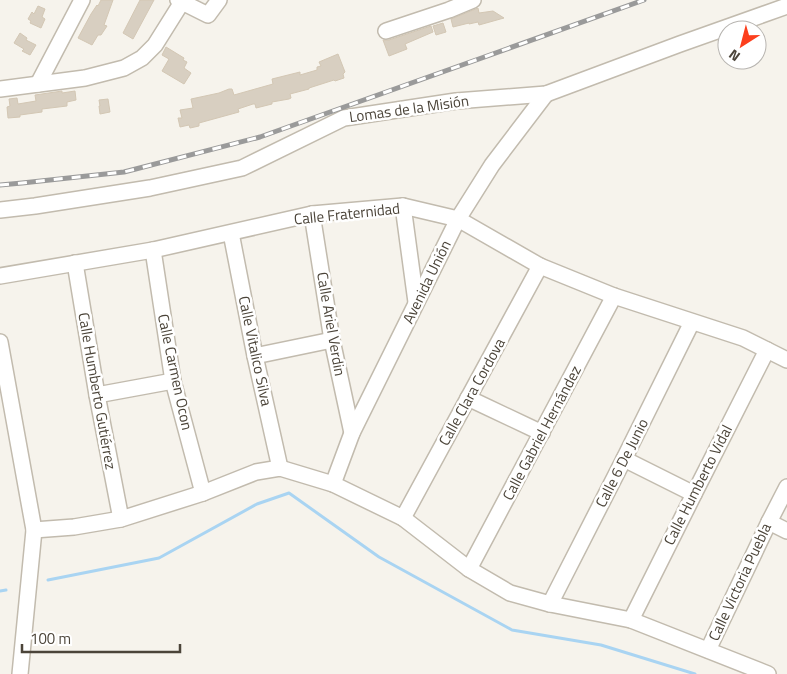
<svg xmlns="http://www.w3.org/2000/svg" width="787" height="674" viewBox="0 0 787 674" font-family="'Titillium Web',sans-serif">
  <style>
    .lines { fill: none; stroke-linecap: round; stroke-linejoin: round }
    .stream { stroke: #a9d4f2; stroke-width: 3 }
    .building { fill: #d8cfc1; stroke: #d3c7b4 }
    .minor-casing { stroke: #c2bbae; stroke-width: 18 }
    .minor { stroke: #fff; stroke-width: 15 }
    .rail-casing { stroke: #9a9a9a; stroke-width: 5 }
    .rail { stroke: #fff; stroke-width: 3; stroke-dasharray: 9; stroke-linecap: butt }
    .labels { text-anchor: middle; stroke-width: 5; stroke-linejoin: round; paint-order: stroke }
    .street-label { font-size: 15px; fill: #4b4439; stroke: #fff }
  </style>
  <rect width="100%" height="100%" fill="#f6f3ec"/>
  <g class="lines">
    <g class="stream">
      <polyline points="48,580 159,558 257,504 289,493 379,557 512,630 601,645 695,674"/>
      <polyline points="0,591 6,590"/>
    </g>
  </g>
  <g class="building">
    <polygon points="101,0 113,0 104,25 107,26 101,35 98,35 92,45 78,38 91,14 97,5 98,6"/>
    <polygon points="140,0 154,0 133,39 123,33"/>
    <polygon points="38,6 45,9 42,17 45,19 41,28 30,23 31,21 28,19 32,12 34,14"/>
    <polygon points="478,8 479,13 493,11 504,18 479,25 478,22 469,24 469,23 453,27 451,19"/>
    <polygon points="443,23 446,32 436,35 433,26"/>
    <polygon points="431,26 433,32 405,44 407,49 389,56 383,40 389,40"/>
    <polygon points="20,33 27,38 26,40 36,45 30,55 22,51 24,49 14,43"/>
    <polygon points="166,47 184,58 183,60 187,62 184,68 191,73 184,84 162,71 169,59 162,55"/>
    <polygon points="338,54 345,72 343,74 344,78 335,81 334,80 309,88 309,89 290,94 291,98 289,99 272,102 272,104 256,108 255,104 253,104 238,109 239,112 199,123 199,126 190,128 189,125 180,127 178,118 182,118 180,110 193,108 191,99 219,93 229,89 232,89 234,95 273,84 272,79 300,72 300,75 317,70 317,67 321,66 319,62"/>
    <polygon points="62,91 62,93 75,91 76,100 67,102 67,106 42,109 42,112 20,115 20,117 8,118 7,107 10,106 9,99 17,98 18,104 36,101 35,95"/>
    <polygon points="108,99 110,112 100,114 99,106 100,106 99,100"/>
  </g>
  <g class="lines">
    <g class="minor-casing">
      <g id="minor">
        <polyline points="178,0 208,15 219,0"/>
        <polyline points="386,31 449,10 473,0"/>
        <polyline points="38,84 82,0"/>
        <polyline points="0,89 85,78 124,68 142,58 155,45 182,2"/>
        <polyline points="403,206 416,302"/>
        <polyline points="0,210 35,206 150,188 242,168 344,118 456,101 546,94 680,44 787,6"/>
        <polyline points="312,214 332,340 352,433"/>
        <polyline points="231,233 255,356 280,468"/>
        <polyline points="153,250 173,381 203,493"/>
        <polyline points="75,263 97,395 121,519"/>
        <polyline points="0,276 153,250 312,214 403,206 458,219 540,266 614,296 743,338 787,360"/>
        <polyline points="0,342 34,530 20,674"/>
        <polyline points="255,356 332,340"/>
        <polyline points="97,395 173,381"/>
        <polyline points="468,398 542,433"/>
        <polyline points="624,459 694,494"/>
        <polyline points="333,484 352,433 458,219 492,165 546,94"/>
        <polyline points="403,518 540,266"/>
        <polyline points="769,522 787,531"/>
        <polyline points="34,530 74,527 121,519 203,493 256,472 280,468 333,484 403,518 469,569 510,593 550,604 631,620 768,674"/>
        <polyline points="469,569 614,296"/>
        <polyline points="550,604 624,459 692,322"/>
        <polyline points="631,620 694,494 767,350"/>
        <polyline points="708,650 769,522 787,487"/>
      </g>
    </g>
    <use href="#minor" class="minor"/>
    <g class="rail-casing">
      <polyline id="rail" points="0,185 22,183 124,172 260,137 644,0"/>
    </g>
    <use href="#rail" class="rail"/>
  </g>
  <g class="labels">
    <g class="street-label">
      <text transform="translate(409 109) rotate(-8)" y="5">Lomas de la Misión</text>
      <text transform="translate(347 214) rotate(-6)" y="5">Calle Fraternidad</text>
      <text transform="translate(427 282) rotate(-64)" y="5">Avenida Unión</text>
      <text transform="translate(331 324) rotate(80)" y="5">Calle Ariel Verdin</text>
      <text transform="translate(255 351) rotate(78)" y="5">Calle Vitalico Silva</text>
      <text transform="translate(175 372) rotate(78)" y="5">Calle Carmen Ocon</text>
      <text transform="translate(97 391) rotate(80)" y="5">Calle Humberto Gutiérrez</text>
      <text transform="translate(472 392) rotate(-61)" y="5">Calle Clara Cordova</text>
      <text transform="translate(542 433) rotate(-62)" y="5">Calle Gabriel Hernández</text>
      <text transform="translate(622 463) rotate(-63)" y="5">Calle 6 De Junio</text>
      <text transform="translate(698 485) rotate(-63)" y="5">Calle Humberto Vidal</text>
      <text transform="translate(740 582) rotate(-65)" y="5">Calle Victoria Puebla</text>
    </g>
  </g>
  <g transform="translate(742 45) rotate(216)"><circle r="24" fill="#ffffff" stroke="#b7b4b0"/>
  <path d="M0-4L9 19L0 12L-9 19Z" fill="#fc3f1d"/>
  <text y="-8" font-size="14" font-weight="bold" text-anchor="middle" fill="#4b4439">N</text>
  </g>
  <path d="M22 644v8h158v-8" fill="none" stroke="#4b4439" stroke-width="2.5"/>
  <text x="30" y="644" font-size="15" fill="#4b4439" stroke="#ffffff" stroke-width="4" paint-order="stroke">100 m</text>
</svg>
